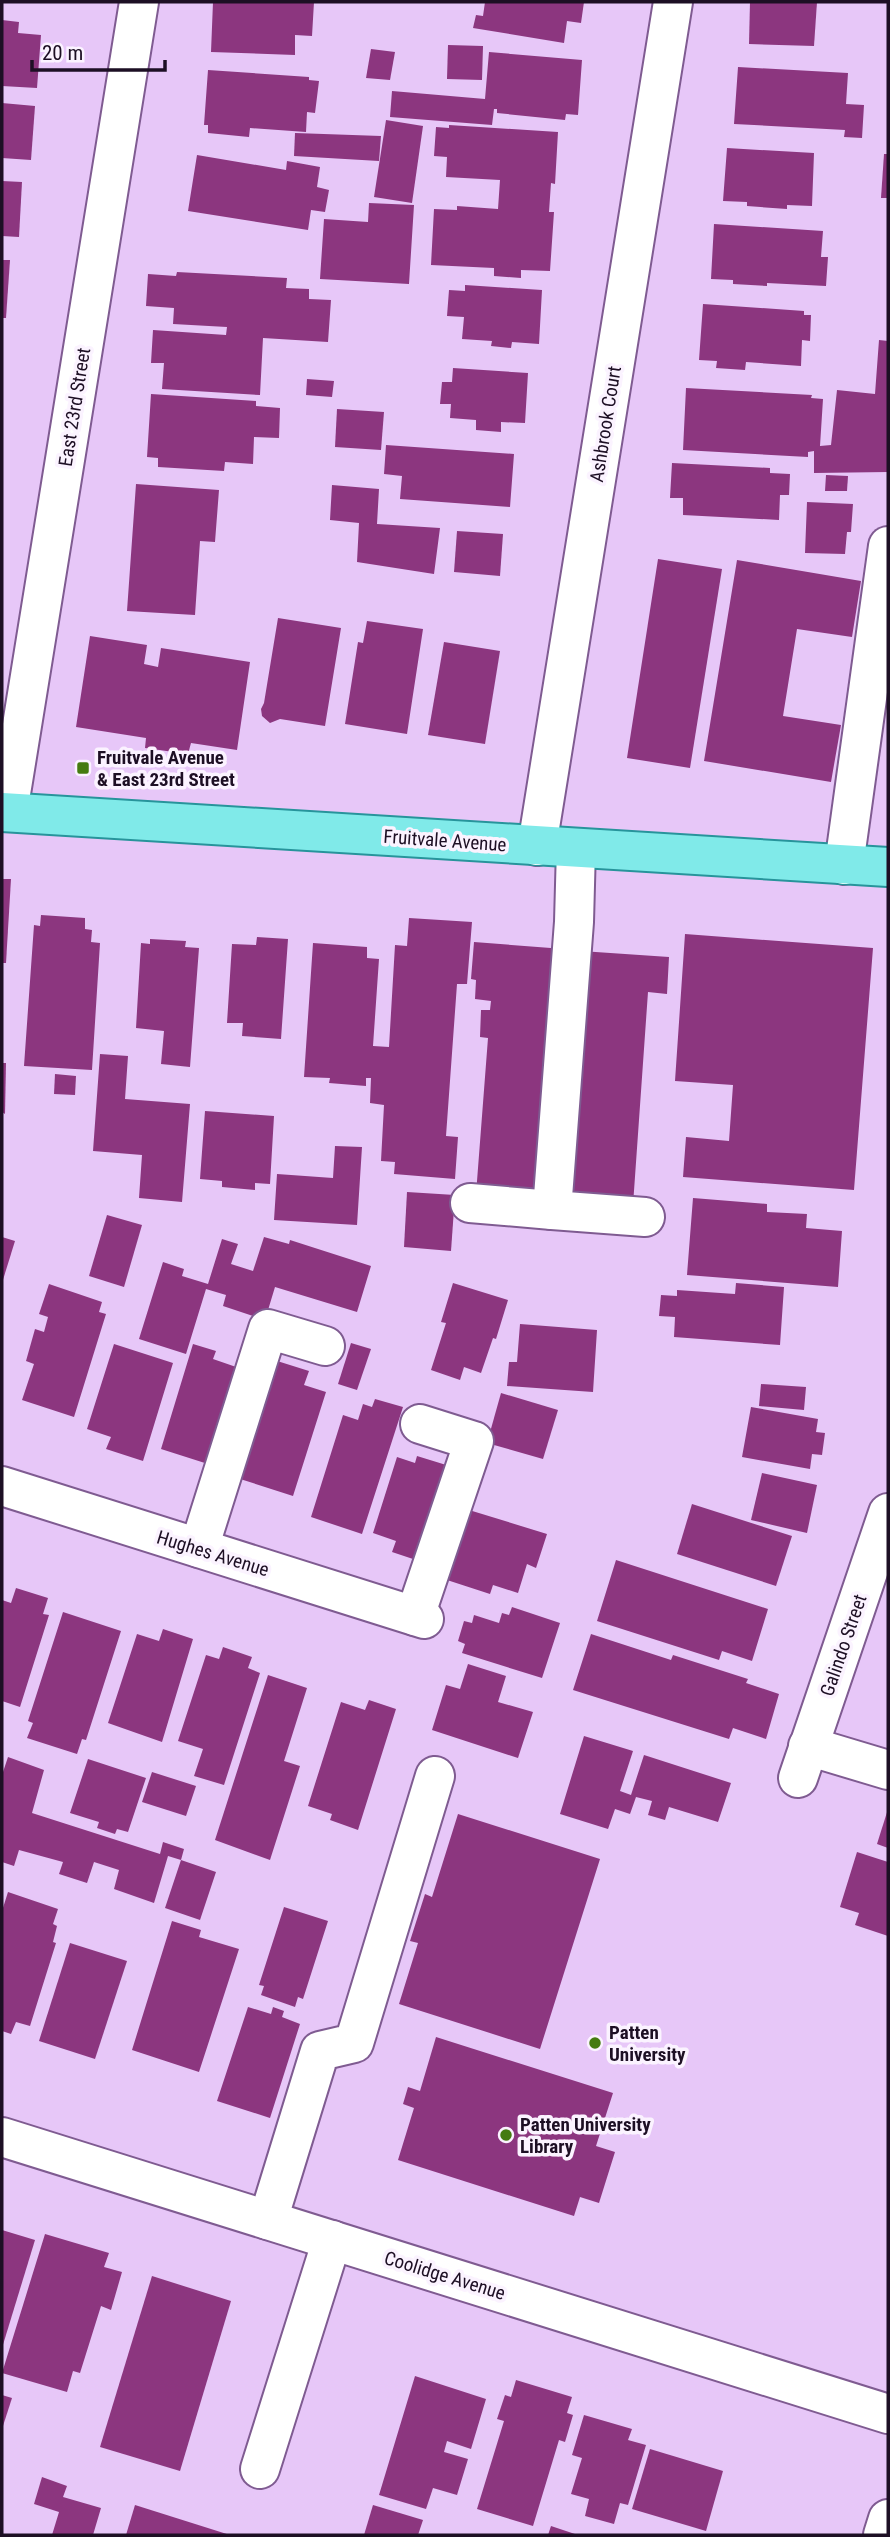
<svg xmlns="http://www.w3.org/2000/svg" width="890" height="2537" viewBox="0 0 890 2537" font-family="'Roboto Condensed',sans-serif">
  <style>
    .building { fill: #8c367f }
    .lines { fill: none; stroke-linecap: round; stroke-linejoin: round }
    .minor-casing { stroke: #7f5b91; stroke-width: 42 }
    .major-casing { stroke: #27949b; stroke-width: 42 }
    .minor { stroke: #fff; stroke-width: 38 }
    .major { stroke: #80eae9; stroke-width: 38 }
    .poi-dot { fill: #457b10; stroke: #fbf3ff; stroke-width: 2.5 }
    .labels { text-anchor: middle; stroke-width: 7; stroke-linejoin: round; paint-order: stroke }
    .street-label { font-size: 19px; fill: #1d0f24; stroke: #fbf3ff }
    .poi-label { font-size: 19px; font-weight: bold; fill: #1d0f24; stroke: #fbf3ff; text-anchor: start }
  </style>
  <rect width="100%" height="100%" fill="#e7c7f8"/>
  <g class="building">
    <polygon points="213,2 314,2 312,36 295,35 295,55 211,52"/>
    <polygon points="485,2 584,2 581,23 567,21 564,43 473,28 476,15 483,16"/>
    <polygon points="750,2 817,2 814,46 749,44"/>
    <polygon points="2,20 19,22 18,33 41,35 37,88 2,86"/>
    <polygon points="448,45 483,46 482,80 447,79"/>
    <polygon points="371,49 395,52 390,80 366,78"/>
    <polygon points="489,52 582,60 578,115 566,114 565,120 497,113 497,109 494,109 492,125 390,117 392,91 485,99"/>
    <polygon points="738,67 848,73 846,104 864,105 862,138 844,137 845,130 734,124"/>
    <polygon points="208,70 309,77 309,80 319,81 315,113 307,112 306,132 250,128 249,137 208,133 208,125 204,125"/>
    <polygon points="2,103 35,106 31,160 2,158"/>
    <polygon points="386,120 423,126 412,203 374,197"/>
    <polygon points="449,125 558,132 555,184 551,183 549,212 554,212 550,271 521,270 521,278 494,276 494,268 431,265 434,209 457,210 457,206 498,209 500,180 446,177 447,157 434,156 436,127 449,128"/>
    <polygon points="295,133 381,136 379,161 294,156"/>
    <polygon points="727,148 814,153 812,206 787,205 787,209 747,206 747,202 723,201"/>
    <polygon points="884,154 888,154 888,198 881,198"/>
    <polygon points="197,155 286,170 287,161 320,167 317,187 329,190 325,212 311,210 308,230 188,211"/>
    <polygon points="2,181 22,182 19,237 2,236"/>
    <polygon points="369,203 414,205 409,284 320,279 324,219 368,222"/>
    <polygon points="714,224 823,231 821,257 828,257 826,286 767,283 767,286 733,284 733,280 711,279"/>
    <polygon points="2,260 10,260 6,318 2,318"/>
    <polygon points="177,272 287,278 286,288 309,289 309,299 331,300 328,342 263,338 260,395 162,389 164,363 151,363 153,330 226,335 227,327 173,324 174,308 146,306 148,274 176,276"/>
    <polygon points="465,285 542,290 539,344 512,342 511,348 491,346 492,341 462,339 464,317 447,316 449,290 465,291"/>
    <polygon points="703,304 804,311 804,315 811,315 810,341 802,340 801,366 746,362 745,370 716,368 717,361 699,360"/>
    <polygon points="879,340 888,341 888,472 814,473 814,451 808,452 808,457 683,450 686,388 812,395 811,398 823,399 820,446 831,445 837,390 875,394"/>
    <polygon points="453,368 528,373 525,423 501,422 501,432 476,430 476,420 450,418 451,404 440,404 442,382 452,382"/>
    <polygon points="307,379 334,381 332,397 306,395"/>
    <polygon points="151,394 256,401 256,406 280,408 279,438 254,437 253,464 225,462 224,471 158,467 158,458 147,457"/>
    <polygon points="337,409 384,412 381,450 335,447"/>
    <polygon points="386,445 514,454 510,507 400,499 402,476 384,474"/>
    <polygon points="672,463 770,468 770,473 790,474 789,495 780,495 779,520 683,515 683,498 670,498"/>
    <polygon points="826,475 848,476 847,491 825,491"/>
    <polygon points="136,484 219,490 215,542 200,541 195,615 127,611"/>
    <polygon points="332,485 379,489 377,524 440,528 434,574 357,562 359,523 330,520"/>
    <polygon points="807,502 853,504 851,532 847,532 845,554 805,553"/>
    <polygon points="457,531 503,534 500,576 454,572"/>
    <polygon points="658,559 722,569 690,768 627,758"/>
    <polygon points="737,560 861,581 852,637 797,629 783,716 841,725 831,782 704,761"/>
    <polygon points="278,618 341,628 325,726 280,719 270,723 262,716 261,709 264,703"/>
    <polygon points="367,621 423,629 407,734 345,724 358,642 363,643"/>
    <polygon points="90,636 147,645 144,664 158,667 161,648 250,662 237,750 191,743 188,754 145,748 146,738 76,727"/>
    <polygon points="444,642 500,651 485,744 428,735"/>
    <polygon points="2,879 11,879 6,963 2,963"/>
    <polygon points="41,915 85,918 85,929 92,930 91,942 100,943 92,1070 24,1066 34,925 40,926"/>
    <polygon points="409,918 472,922 467,984 457,984 446,1136 458,1137 455,1179 394,1174 395,1162 381,1161 384,1105 370,1103 371,1078 366,1078 366,1086 329,1083 330,1078 304,1077 313,943 367,947 367,958 379,959 373,1046 389,1047 395,945 407,946"/>
    <polygon points="685,934 873,948 854,1190 683,1177 686,1137 729,1141 733,1085 675,1081"/>
    <polygon points="257,937 288,939 281,1039 242,1036 243,1023 227,1023 232,944 256,945"/>
    <polygon points="150,939 186,941 185,947 199,948 190,1067 161,1064 164,1031 136,1028 141,943 150,944"/>
    <polygon points="474,942 564,949 547,1200 476,1194 488,1038 480,1037 481,1010 490,1010 491,1001 475,999 476,980 471,979"/>
    <polygon points="581,951 669,957 667,994 648,992 633,1205 562,1201"/>
    <polygon points="100,1054 128,1056 125,1099 190,1104 182,1202 139,1198 142,1155 93,1151"/>
    <polygon points="2,1063 6,1063 5,1114 2,1112"/>
    <polygon points="55,1074 76,1076 75,1095 54,1094"/>
    <polygon points="205,1111 274,1116 270,1184 255,1183 255,1190 222,1187 222,1181 200,1179"/>
    <polygon points="335,1146 362,1147 357,1225 274,1220 277,1174 333,1178"/>
    <polygon points="407,1192 455,1195 451,1251 404,1247"/>
    <polygon points="693,1198 767,1204 767,1212 807,1214 806,1228 842,1231 838,1287 687,1275"/>
    <polygon points="107,1215 142,1225 124,1287 89,1276"/>
    <polygon points="2,1237 15,1241 2,1283"/>
    <polygon points="264,1237 289,1244 290,1240 371,1266 357,1312 275,1287 265,1320 223,1306 226,1295 206,1289 186,1354 139,1339 163,1262 184,1269 182,1276 208,1284 222,1239 238,1244 231,1264 253,1271"/>
    <polygon points="453,1283 508,1300 496,1339 493,1338 481,1373 464,1367 460,1380 431,1370 446,1323 441,1322"/>
    <polygon points="736,1283 784,1287 780,1345 674,1337 675,1317 659,1316 661,1295 677,1296 677,1290 735,1294"/>
    <polygon points="49,1284 102,1302 99,1312 106,1314 74,1417 22,1400 34,1364 26,1361 35,1329 44,1332 48,1317 39,1314"/>
    <polygon points="520,1324 597,1330 593,1392 507,1386 509,1362 517,1362"/>
    <polygon points="351,1343 371,1349 357,1390 338,1384"/>
    <polygon points="114,1344 173,1363 143,1461 106,1449 111,1437 87,1429"/>
    <polygon points="193,1344 216,1351 213,1359 239,1368 208,1464 161,1449"/>
    <polygon points="274,1360 309,1371 304,1385 326,1392 293,1496 237,1478"/>
    <polygon points="761,1384 806,1387 804,1410 759,1406"/>
    <polygon points="501,1393 558,1410 543,1459 487,1443"/>
    <polygon points="375,1399 403,1407 362,1534 311,1517 343,1415 358,1420 363,1404 372,1407"/>
    <polygon points="751,1407 818,1419 816,1432 825,1433 822,1455 812,1454 810,1469 742,1457"/>
    <polygon points="417,1456 456,1468 416,1560 392,1552 396,1541 373,1533 397,1457 415,1463"/>
    <polygon points="762,1473 817,1485 807,1533 751,1520"/>
    <polygon points="692,1504 792,1536 776,1586 677,1554"/>
    <polygon points="469,1510 547,1534 536,1568 527,1564 518,1593 493,1585 490,1594 447,1580"/>
    <polygon points="616,1560 768,1609 752,1661 722,1651 719,1660 597,1621"/>
    <polygon points="16,1588 48,1598 43,1614 49,1615 20,1707 2,1701 2,1600 11,1603"/>
    <polygon points="512,1607 560,1623 542,1678 462,1653 465,1644 458,1641 464,1621 472,1623 474,1615 499,1623 502,1613 509,1615"/>
    <polygon points="63,1612 121,1631 86,1740 82,1739 77,1754 27,1738 33,1723 28,1721"/>
    <polygon points="163,1629 193,1639 162,1742 108,1723 137,1634 159,1641"/>
    <polygon points="591,1634 671,1660 673,1655 748,1679 746,1683 779,1694 766,1739 733,1728 729,1739 573,1690"/>
    <polygon points="223,1647 252,1657 248,1668 260,1673 224,1785 194,1776 203,1749 178,1741 206,1655 219,1659"/>
    <polygon points="468,1664 506,1676 498,1702 533,1712 518,1758 432,1730 446,1685 460,1689"/>
    <polygon points="268,1675 307,1688 284,1761 300,1766 270,1860 215,1840"/>
    <polygon points="369,1700 396,1709 358,1830 330,1820 332,1814 308,1806 341,1702 365,1710"/>
    <polygon points="584,1736 633,1751 620,1791 631,1795 644,1755 731,1783 718,1822 669,1807 665,1820 648,1815 652,1801 636,1797 630,1814 615,1809 608,1829 560,1814"/>
    <polygon points="8,1757 44,1770 32,1813 160,1854 163,1842 184,1849 181,1860 168,1856 154,1903 114,1889 119,1870 94,1862 87,1883 59,1874 63,1862 19,1850 14,1866 2,1862 2,1775"/>
    <polygon points="88,1759 146,1778 128,1832 117,1829 115,1834 97,1828 99,1822 70,1813"/>
    <polygon points="152,1772 196,1786 186,1816 142,1802"/>
    <polygon points="888,1809 888,1848 877,1844"/>
    <polygon points="458,1814 600,1859 540,2049 399,2004 418,1943 410,1941 425,1894 432,1897"/>
    <polygon points="857,1852 888,1862 888,1936 855,1925 859,1913 840,1907"/>
    <polygon points="181,1860 216,1872 200,1920 165,1908"/>
    <polygon points="8,1892 58,1909 53,1924 57,1926 53,1942 56,1943 30,2026 16,2022 11,2034 2,2031 2,1911"/>
    <polygon points="284,1907 328,1921 303,1999 298,1997 295,2007 261,1995 264,1986 259,1985"/>
    <polygon points="172,1921 201,1930 199,1937 239,1949 199,2072 132,2050"/>
    <polygon points="70,1943 127,1961 95,2059 39,2041"/>
    <polygon points="248,2007 271,2014 273,2007 284,2011 282,2017 300,2024 270,2118 217,2101"/>
    <polygon points="436,2037 613,2093 596,2146 615,2152 599,2203 580,2197 574,2216 398,2160 414,2108 403,2104 408,2087 420,2091"/>
    <polygon points="2,2230 35,2240 2,2348"/>
    <polygon points="45,2234 109,2253 104,2267 122,2272 111,2310 101,2306 80,2373 73,2371 67,2392 2,2373"/>
    <polygon points="152,2276 231,2301 180,2471 100,2447"/>
    <polygon points="415,2376 486,2399 471,2449 447,2441 444,2452 468,2459 457,2495 433,2488 426,2509 379,2495"/>
    <polygon points="516,2380 572,2397 567,2413 573,2415 565,2442 559,2440 533,2526 477,2509 504,2421 497,2419 505,2395 511,2397"/>
    <polygon points="2,2395 12,2398 2,2429"/>
    <polygon points="584,2415 632,2429 628,2440 646,2445 628,2505 620,2503 614,2524 585,2516 589,2499 571,2494 582,2458 572,2455"/>
    <polygon points="650,2449 723,2471 706,2531 632,2509"/>
    <polygon points="42,2477 67,2486 63,2497 101,2508 93,2535 52,2535 59,2512 34,2504"/>
    <polygon points="135,2505 230,2535 126,2535"/>
    <polygon points="373,2505 423,2520 418,2535 364,2535"/>
    <polygon points="551,2526 578,2535 548,2535"/>
  </g>
  <g class="lines">
    <g class="minor-casing">
      <g id="minor">
        <polyline points="8,812 139,2"/>
        <polyline points="537,846 673,2"/>
        <polyline points="576,848 574,922 552,1210 645,1217"/>
        <polyline points="844,865 888,546"/>
        <polyline points="470,1203 552,1210"/>
        <polyline points="2,1486 424,1619"/>
        <polyline points="199,1548 268,1329 325,1346"/>
        <polyline points="415,1616 474,1441 420,1424"/>
        <polyline points="808,1746 888,1770"/>
        <polyline points="798,1778 888,1513"/>
        <polyline points="2,2137 888,2414"/>
        <polyline points="268,2220 320,2051 354,2043 435,1776"/>
        <polyline points="260,2469 332,2240"/>
        <polyline points="883,2535 888,2519"/>
      </g>
    </g>
    <g class="major-casing">
      <polyline id="major" points="2,812 888,867"/>
    </g>
    <use href="#minor" class="minor"/>
    <use href="#major" class="major"/>
  </g>
  <g class="poi-dot">
    <rect x="76" y="761" width="14" height="14" rx="3.5"/>
    <circle cx="595" cy="2043" r="7"/>
    <circle cx="506" cy="2135" r="7"/>
  </g>
  <g class="labels">
    <g class="street-label">
      <text transform="translate(74 407) rotate(-81)" y="7">East 23rd Street</text>
      <text transform="translate(605 424) rotate(-81)" y="7">Ashbrook Court</text>
      <text transform="translate(445 840) rotate(4)" y="7">Fruitvale Avenue</text>
      <text transform="translate(213 1553) rotate(17)" y="7">Hughes Avenue</text>
      <text transform="translate(843 1645) rotate(-71)" y="7">Galindo Street</text>
      <text transform="translate(445 2275) rotate(17)" y="7">Coolidge Avenue</text>
    </g>
    <g class="poi-label">
      <text x="97" y="764">Fruitvale Avenue<tspan x="97" dy="22">&amp; East 23rd Street</tspan></text>
      <text x="609" y="2039">Patten<tspan x="609" dy="22">University</tspan></text>
      <text x="520" y="2131">Patten University<tspan x="520" dy="22">Library</tspan></text>
    </g>
  </g>
  <rect width="890" height="2537" fill="none" stroke="#1d0f24" stroke-width="7"/>
  <path d="M32 60v10h133v-10" fill="none" stroke="#1d0f24" stroke-width="3.5"/>
  <text x="42" y="60" font-size="21" fill="#1d0f24" stroke="#fbf3ff" stroke-width="5" paint-order="stroke">20 m</text>
</svg>
